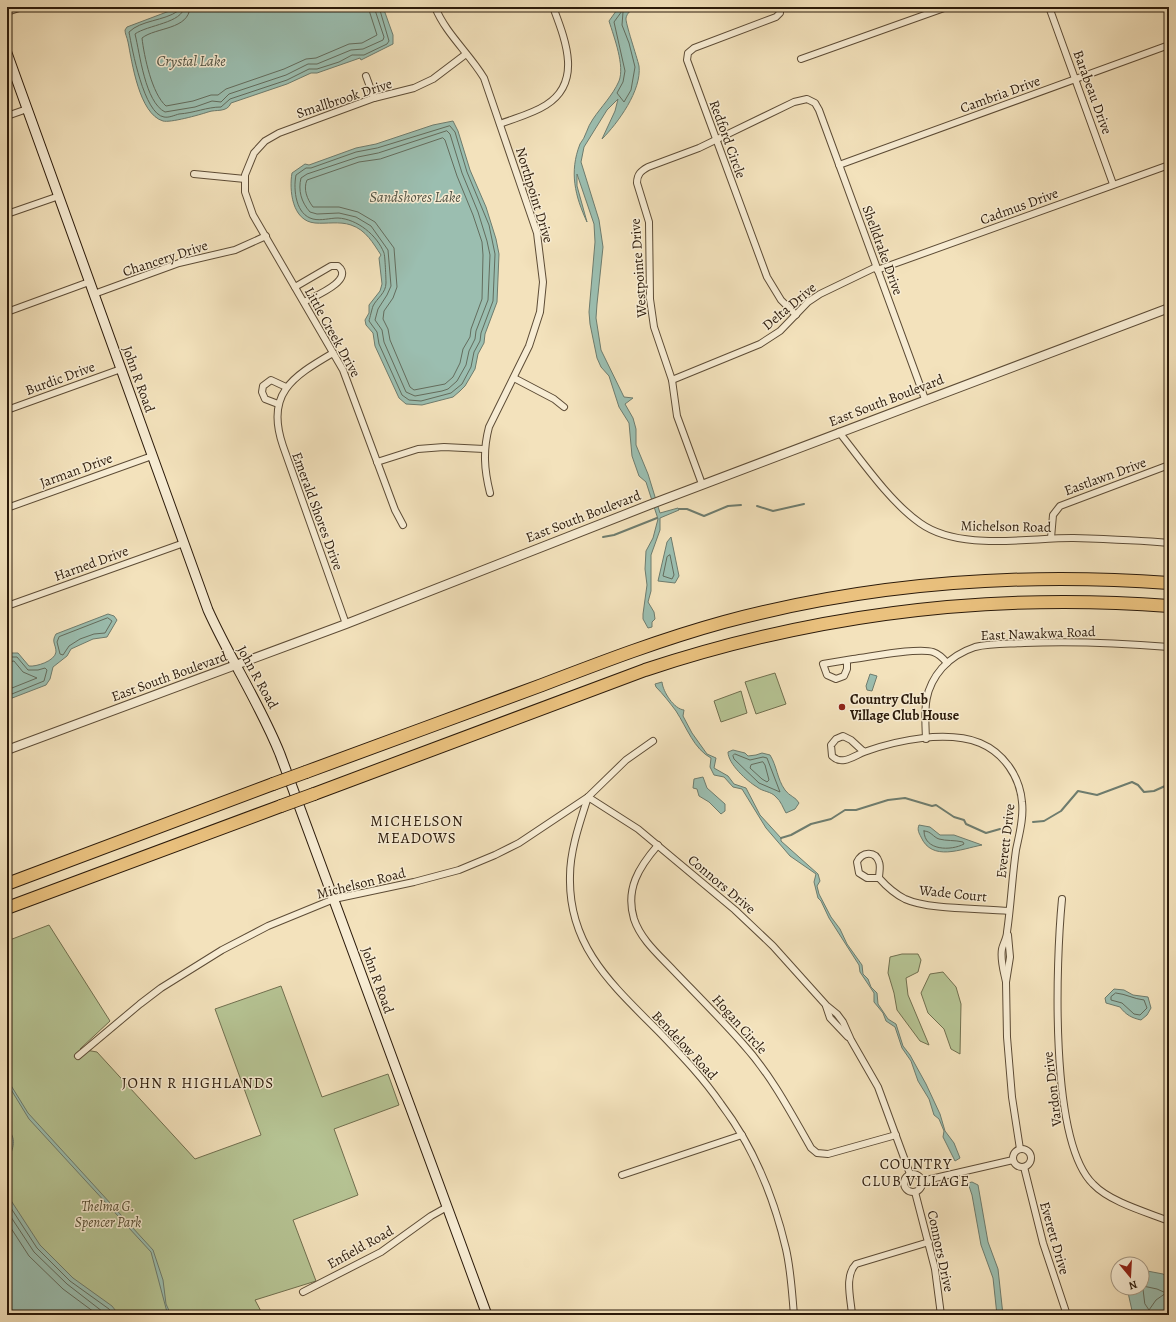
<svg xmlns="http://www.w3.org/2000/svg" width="1176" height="1322" viewBox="0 0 1176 1322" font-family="Alegreya,serif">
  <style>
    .green { fill: #b6c494; stroke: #706f4f }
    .water { fill: #9bbeb0; stroke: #6e7c6e }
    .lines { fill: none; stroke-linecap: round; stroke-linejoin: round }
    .shore { stroke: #636c5d; stroke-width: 1 }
    .stream { stroke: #6e7c6e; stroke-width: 2 }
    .minor-casing { stroke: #5d4c36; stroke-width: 8 }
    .tertiary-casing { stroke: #5d4c36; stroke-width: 10 }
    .secondary-casing { stroke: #2b1a0a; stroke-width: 11 }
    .motorway-casing { stroke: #2b1a0a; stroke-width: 14 }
    .minor { stroke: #f7ecd3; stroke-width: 6 }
    .tertiary { stroke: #f7ecd3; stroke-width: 8 }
    .secondary { stroke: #f7ecd3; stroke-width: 9 }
    .motorway { stroke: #eac17e; stroke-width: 12 }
    .motorway-bridge-casing { stroke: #2b1a0a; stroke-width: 14; stroke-linecap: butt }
    .motorway-bridge { stroke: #eac17e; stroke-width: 12 }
    .poi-dot { fill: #8f2418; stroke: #f7ecd3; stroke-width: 1.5 }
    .labels { text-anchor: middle; stroke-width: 3; stroke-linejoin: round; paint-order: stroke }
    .street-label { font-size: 14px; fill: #2b1a0a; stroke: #f7ecd3 }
    .poi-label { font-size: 14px; font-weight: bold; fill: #2b1a0a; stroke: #f7ecd3; text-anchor: start }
    .park-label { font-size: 14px; font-style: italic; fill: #554d33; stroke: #f7ecd3 }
    .water-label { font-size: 15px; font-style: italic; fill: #525344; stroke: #f7ecd3 }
    .neighbourhood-label { font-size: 15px; letter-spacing: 1px; fill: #2b1a0a; stroke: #f7ecd3 }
  </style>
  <rect width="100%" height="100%" fill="#f3e2bc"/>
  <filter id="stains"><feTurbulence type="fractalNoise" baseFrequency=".005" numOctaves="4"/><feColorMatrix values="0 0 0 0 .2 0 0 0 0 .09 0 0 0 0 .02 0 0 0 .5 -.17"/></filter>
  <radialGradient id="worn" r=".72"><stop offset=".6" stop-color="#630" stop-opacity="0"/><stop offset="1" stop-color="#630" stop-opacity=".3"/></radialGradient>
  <g class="green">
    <polygon points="775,673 786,704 756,714 745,682"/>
    <polygon points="741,691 747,713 721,722 714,701"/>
    <polygon points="49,925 110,1021 80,1049 97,1052 195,1159 261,1135 215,1009 281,986 322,1097 388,1074 399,1105 334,1129 358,1195 293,1220 316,1281 255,1300 263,1315 7,1315 7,941"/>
    <polygon points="902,954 918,954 921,960 918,972 906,978 908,995 929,1045 920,1041 897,1010 894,993 888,973 890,957"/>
    <polygon points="943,972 956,987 961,1004 960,1054 951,1049 944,1029 928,1013 921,993 930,974"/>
  </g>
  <g class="water">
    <path d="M180,7H383L393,35V44L361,60L360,58L317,73H311L287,84L231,103C227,113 216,109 208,112C199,115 170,123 163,121C139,114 132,62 128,42C127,37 125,34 125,30L127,27Z"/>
    <path d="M619,7H636C631,10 627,13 626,18C625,22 637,57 639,66C642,90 618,123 602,139L615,111L618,99L607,110L584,147L581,162L599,220L603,247L597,304L596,318L601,350L624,397L633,398L625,404L633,418L636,429V445L648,474L660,513L678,508L679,510L660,518V530L651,555V591L648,602L654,612L655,619L652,622V627L648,628L643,619V614L647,585L645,569L646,551L653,538L658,519L646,482L639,476L632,456L629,423L619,407L609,376L601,367L597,358L590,324L589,312L595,242L594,224L577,174V186L587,222C575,196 569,172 580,144C586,137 587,127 593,119C601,107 613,95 619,81C625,66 614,37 609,21Z"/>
    <path d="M453,121L458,131L470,170L486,207L496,239L499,254L497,302L485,334L484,343L478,354L475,369L465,386L460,391L453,397L422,405L406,404L399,398L375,346L373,333L366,325L365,320L369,313V305L380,291L382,284L379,258L381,255C373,243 366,230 351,225C339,221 327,224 315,223C292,221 289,190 292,173L305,164L309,165L356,148L376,144L433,125Z"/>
    <polygon points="671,537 679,576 675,583 658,581 667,542"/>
    <path d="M108,614L114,616L117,620L107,637L93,639L71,649L67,656L53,667L50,679L46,685L7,700V653H18L29,666C36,667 55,661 56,652C56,644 51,642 56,634Z"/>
    <polygon points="870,674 877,676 872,691 867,690 866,686"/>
    <path d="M662,682C663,692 674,709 684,710L683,716L692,733L707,754L716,758L714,768L728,776L734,784L746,788L760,815L781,838V841L818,874L820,881L817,886L819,894L831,917L840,929L847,944L862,965L863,974L868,979L871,987L877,993L878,1004L888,1019L896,1024L903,1046L910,1055L926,1084L940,1114L945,1131L954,1143L960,1158L955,1161L943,1137L944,1131L939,1119L934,1115L929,1099L918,1081L911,1061L902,1048L895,1027L886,1021L883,1013L874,1002V993L860,972L859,965L829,918L821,901L818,898L814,882L816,874L790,856L766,828L742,789L733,787L724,777L714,775L710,767L711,758C694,749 687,728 676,711C670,703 663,694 656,687L655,684Z"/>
    <path d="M733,750L745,753L748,756L756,755L762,753L770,755C777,766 777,779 785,790C789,796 796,797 799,803L795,809L786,813C783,808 781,801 776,797C771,791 763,792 757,787C747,781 728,764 728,752Z"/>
    <polygon points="703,777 707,788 725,804 725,811 721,814 709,802 699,796 697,789 693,788 694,779"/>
    <path d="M919,825L930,827L940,835H954L982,845C961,849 932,862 921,837C919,833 917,830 919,825Z"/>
    <path d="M1114,989L1124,990L1133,995L1148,997L1151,1008L1147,1015L1141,1020C1132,1018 1126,1015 1120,1007L1106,1003L1105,998Z"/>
    <polygon points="7,1079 28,1113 153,1250 163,1280 166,1304 171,1315 168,1315 167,1312 151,1252 29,1119 7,1083"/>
    <path d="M7,1127C19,1143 11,1148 8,1164C7,1169 7,1175 7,1180Z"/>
    <polygon points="7,1182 10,1199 40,1245 73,1278 112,1306 119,1315 7,1315"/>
    <polygon points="972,1182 978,1185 988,1242 998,1269 1003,1315 997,1315 993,1278 981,1245 972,1195 968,1183"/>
    <polygon points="1142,1270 1163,1274 1169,1278 1169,1309 1163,1315 1133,1315 1127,1288 1142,1288"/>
  </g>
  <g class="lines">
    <g class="shore">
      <path d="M179,7L178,11C164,21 141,20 129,32C132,49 144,114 164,117C169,118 175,115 179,114C194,113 207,107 221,107L230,99L287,80L309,69H317L339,62L352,55H364L387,44L389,41L379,7"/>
      <path d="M184,7C183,23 147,25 135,34C140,54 145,102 165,112L195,107L212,101L221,102L229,94L286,75L308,64H317L351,50L363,49L383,40L384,37L374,7"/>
      <path d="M190,7C189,30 156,27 142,38C144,56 152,94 166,106L193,101L211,95H218L226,89L284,69L306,59L316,58L349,44L362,43L377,35L368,7"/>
      <polyline points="621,7 622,11 614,22 625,71 623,82 617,93 624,102 631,90 635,67 629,43 622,25 623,12 629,7"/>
      <path d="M450,126L455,132L467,172L489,225L495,254L493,301L481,333L480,341L474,352L471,367L462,384L451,393L421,401L409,400L402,395L379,344L377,332L369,321C370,317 372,309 373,306C377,298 386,293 386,283C386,279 385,255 384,253C377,235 357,219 338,218C330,218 321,221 313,219C296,215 293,190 296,175L306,168H311L356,152L377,148Z"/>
      <path d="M447,131L450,134L462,173L478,212L487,241L490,255L488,300L476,331L475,339L469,351L466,365L457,381L448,389L442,391L415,396L406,392L384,342L382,330L375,320L378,309L387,295L391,286L388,250L371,226L356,217L339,213L317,214L310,212C301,202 298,190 301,178L307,174L358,157L378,153Z"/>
      <path d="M443,138L445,140L457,176L473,215L482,242L483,255L482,299L471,329L470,337L463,349L460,363L453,377L445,384L414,390L410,387L390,340L388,329L383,319L384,311L393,298L397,287L394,248L375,222L358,212L339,207H313C307,199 303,189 307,180L359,162L380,159Z"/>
      <polygon points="670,555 674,575 672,579 663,576 667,557"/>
      <polygon points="108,618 112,621 105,633 94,634 80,639 69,646 63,655 60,654 57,642 59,637"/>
      <polyline points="7,657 17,657 28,670 38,670 45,668 47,670 44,681 7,696"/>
      <polyline points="7,662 14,661 23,672 37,678 7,690"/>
      <polygon points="735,754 750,760 763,757 767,758 780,792 759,783 734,759 733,756"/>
      <polygon points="763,762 765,765 769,780 767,782 762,779 750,768 751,765"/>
      <path d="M924,831C931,831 933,837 939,839C946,841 955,840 963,842L964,844C951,851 924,851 924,831Z"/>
      <path d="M1116,993C1126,994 1134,999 1144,1000L1147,1008L1140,1015L1134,1014L1122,1003L1111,1000V997Z"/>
      <polyline points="7,1202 37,1248 70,1281 109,1309 114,1315"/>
      <polyline points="7,1211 34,1252 67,1284 107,1315"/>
      <polyline points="7,1222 29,1256 63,1289 98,1315"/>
      <polygon points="1143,1286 1157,1289 1166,1293 1156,1300 1149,1310 1145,1304"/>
    </g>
    <g class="stream">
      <polyline points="757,506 773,511 804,504"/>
      <polyline points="679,509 687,509 704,516 728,506 741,505"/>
      <polyline points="603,537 614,535 657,518"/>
      <polyline points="1033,822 1044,821 1061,811 1078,791 1097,795 1132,782 1138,785 1144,792 1154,791 1165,786 1169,789"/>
      <polyline points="781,838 791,835 811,824 831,819 845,810 856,810 888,800 905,798 932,806 936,805 954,817 964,820 966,824 986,833 1000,829"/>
    </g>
    <g class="minor-casing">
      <g id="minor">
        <path d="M435,7C446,34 469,53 484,78L537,233L543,282L540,312L529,346L489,427C483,450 484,469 490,493"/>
        <polyline points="780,7 780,13 776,17 694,48 688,53 687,60 767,277 781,300 796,315"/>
        <polyline points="1049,7 1113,184"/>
        <polyline points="7,12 22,7"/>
        <polyline points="801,59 947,7"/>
        <polyline points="366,76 374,98"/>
        <polyline points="7,116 27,109"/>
        <path d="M500,124C515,118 532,114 546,105C583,82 565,39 553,7"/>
        <polyline points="839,165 1169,45"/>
        <polyline points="194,174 245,179"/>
        <polyline points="7,214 59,196"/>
        <polyline points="877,270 1169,165"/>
        <path d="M295,287L331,266H338C355,280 315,296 304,302"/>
        <polyline points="94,294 179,263 235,250 266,236"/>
        <polyline points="7,312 89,282"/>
        <path d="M333,353C292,377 265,394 283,446L346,624"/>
        <polyline points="514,378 554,399 564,407"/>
        <polyline points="672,380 760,344 780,331 808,302 820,294 876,267"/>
        <polyline points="278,404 265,399 262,392 263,386 271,380 286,387"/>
        <polyline points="7,410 121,369"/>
        <path d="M839,432C861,460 890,502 920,523C959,551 1026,538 1072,538C1104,539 1137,540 1169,543"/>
        <polyline points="377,462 418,449 444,447 484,449"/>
        <path d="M702,484L677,416L672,380L654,327L650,299L649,222L637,183C637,174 641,171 648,167L699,148L794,102L807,99L815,103L819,110L925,399"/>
        <polyline points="7,508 152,456"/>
        <polyline points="403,525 395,510 343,370 253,215 245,192 245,175 254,153 265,141 279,133 374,98 414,88 433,79 466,54"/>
        <polyline points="1051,538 1053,515 1060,506 1169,465"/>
        <polyline points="7,606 184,543"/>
        <path d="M847,660V669L844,676L836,679L827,675L823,664L853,659C870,657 918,647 933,652C939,654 943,658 947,663"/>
        <path d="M926,739C925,712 922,691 942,668C951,658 963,651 975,647C991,643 1008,644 1024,643C1072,641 1120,643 1169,647"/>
        <path d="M864,752C854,756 842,766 832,756L831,745L836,739L843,736L851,740L864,752C897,740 947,730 980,743C1004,753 1020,777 1022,802C1024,818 1019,835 1016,850C1012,878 1011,905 1007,932C1007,938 1003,944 1002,949C1000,960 1004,972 1006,982"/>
        <path d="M658,845C639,867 625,889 634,919C641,940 659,955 674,971C697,995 721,1019 743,1044C771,1075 790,1111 811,1148L817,1153L828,1154L896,1135"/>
        <path d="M879,878H867L859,873L857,862C862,852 875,850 879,862C881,867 879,873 879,878C887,887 895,894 905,899C929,910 981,908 1009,911"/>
        <path d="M1062,899C1056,961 1049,1141 1093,1184C1110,1202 1146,1212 1169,1221"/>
        <polyline points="1008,935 1010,957 1006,982 1007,1037 1012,1097 1020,1149"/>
        <polyline points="826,1006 830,1018 848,1037"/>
        <polyline points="78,1056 140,1004 161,988 222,950 268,926 334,899 414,882 459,870 495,855 519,843 588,797 626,760 653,741"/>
        <circle cx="1022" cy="1158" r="9"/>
        <polyline points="1024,1167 1043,1243 1067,1315"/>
        <circle cx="913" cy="1183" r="9"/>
        <polyline points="622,1175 742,1135"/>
        <polyline points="922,1181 1013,1160"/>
        <polyline points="915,1192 935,1269 941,1315"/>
        <polyline points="303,1292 381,1252 431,1216 447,1207"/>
        <path d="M794,1315C792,1293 791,1271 786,1249C774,1198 753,1146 721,1104C704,1079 683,1057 662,1035C616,988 568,949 570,876C570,850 580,822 588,797L638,829L735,910L773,946L826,1005L837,1014L843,1022L851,1040L878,1087L910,1174"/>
        <path d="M852,1315C851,1299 844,1276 856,1264L929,1242"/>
      </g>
    </g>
    <g class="tertiary-casing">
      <polyline id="tertiary" points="7,750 346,624 649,505 1169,308"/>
    </g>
    <g class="secondary-casing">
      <path id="secondary" d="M7,53L208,610C230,659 260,704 280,754L487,1315"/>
    </g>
    <g class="motorway-casing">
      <g id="motorway">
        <path d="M306,772C385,743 463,714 542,685C602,662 662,639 724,622C870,583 1019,572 1169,583"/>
        <path d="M314,794L645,670C817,613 989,592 1169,606"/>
        <polyline points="7,884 273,784"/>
        <polyline points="7,908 281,806"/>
      </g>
    </g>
    <use href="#minor" class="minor"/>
    <use href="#tertiary" class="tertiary"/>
    <use href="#secondary" class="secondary"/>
    <use href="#motorway" class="motorway"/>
    <g class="motorway-bridge-casing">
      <g id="motorway-bridge">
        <polyline points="273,784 306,772"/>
        <polyline points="281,806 314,794"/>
      </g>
    </g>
    <use href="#motorway-bridge" class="motorway-bridge"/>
  </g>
  <circle class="poi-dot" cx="842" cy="707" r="4"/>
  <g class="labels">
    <g class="street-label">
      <text transform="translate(1093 92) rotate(70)" y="5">Barabeau Drive</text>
      <text transform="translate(1000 94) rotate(-20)" y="5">Cambria Drive</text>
      <text transform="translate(344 98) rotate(-18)" y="5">Smallbrook Drive</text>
      <text transform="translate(728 139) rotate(70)" y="5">Redford Circle</text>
      <text transform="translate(535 195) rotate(73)" y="5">Northpoint Drive</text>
      <text transform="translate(1019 206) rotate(-20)" y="5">Cadmus Drive</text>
      <text transform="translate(883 250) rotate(70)" y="5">Shelldrake Drive</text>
      <text transform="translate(165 258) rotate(-18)" y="5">Chancery Drive</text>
      <text transform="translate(638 268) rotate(-94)" y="5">Westpointe Drive</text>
      <text transform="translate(789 306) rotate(-40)" y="5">Delta Drive</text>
      <text transform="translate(333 332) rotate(61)" y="5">Little Creek Drive</text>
      <text transform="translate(60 378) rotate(-20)" y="5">Burdic Drive</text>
      <text transform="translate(139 379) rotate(70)" y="5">John R Road</text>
      <text transform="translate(886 400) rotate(-21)" y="5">East South Boulevard</text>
      <text transform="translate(76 470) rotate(-20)" y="5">Jarman Drive</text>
      <text transform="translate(1105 476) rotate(-20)" y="5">Eastlawn Drive</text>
      <text transform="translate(318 511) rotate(70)" y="5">Emerald Shores Drive</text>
      <text transform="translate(583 516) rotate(-21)" y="5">East South Boulevard</text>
      <text transform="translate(1006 526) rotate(1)" y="5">Michelson Road</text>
      <text transform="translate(91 563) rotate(-20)" y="5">Harned Drive</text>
      <text transform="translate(1038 633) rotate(-2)" y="5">East Nawakwa Road</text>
      <text transform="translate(169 676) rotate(-20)" y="5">East South Boulevard</text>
      <text transform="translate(258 677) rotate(61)" y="5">John R Road</text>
      <text transform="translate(1005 841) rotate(-83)" y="5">Everett Drive</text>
      <text transform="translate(361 883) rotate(-14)" y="5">Michelson Road</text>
      <text transform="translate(722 884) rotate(40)" y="5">Connors Drive</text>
      <text transform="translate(953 893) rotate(6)" y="5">Wade Court</text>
      <text transform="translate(378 980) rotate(70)" y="5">John R Road</text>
      <text transform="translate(740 1024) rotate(48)" y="5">Hogan Circle</text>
      <text transform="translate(685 1045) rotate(47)" y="5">Bendelow Road</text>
      <text transform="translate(1052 1089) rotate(-97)" y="5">Vardon Drive</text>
      <text transform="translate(1055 1238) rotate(74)" y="5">Everett Drive</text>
      <text transform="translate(360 1247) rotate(-29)" y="5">Enfield Road</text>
      <text transform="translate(941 1251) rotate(78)" y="5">Connors Drive</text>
    </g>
    <g class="poi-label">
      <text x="850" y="704">Country Club<tspan x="850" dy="16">Village Club House</tspan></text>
    </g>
    <g class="park-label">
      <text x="108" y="1211">Thelma G.<tspan x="108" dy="16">Spencer Park</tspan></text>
    </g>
    <g class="water-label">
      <text x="191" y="66">Crystal Lake</text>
      <text x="415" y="202">Sandshores Lake</text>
    </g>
    <g class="neighbourhood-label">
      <text x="417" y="826">MICHELSON<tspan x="417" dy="17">MEADOWS</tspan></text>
      <text x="198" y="1088">JOHN R HIGHLANDS</text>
      <text x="916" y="1169">COUNTRY<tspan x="916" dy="17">CLUB VILLAGE</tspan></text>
    </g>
  </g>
  <rect width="1176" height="1322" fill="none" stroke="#f3e2bc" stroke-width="24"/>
  <rect x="8" y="8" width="1160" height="1306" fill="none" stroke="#2b1a0a" stroke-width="2"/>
  <rect x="12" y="12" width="1152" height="1298" fill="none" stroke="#2b1a0a"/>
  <g transform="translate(1130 1276) rotate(162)"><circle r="19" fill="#f7ecd3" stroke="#a59883"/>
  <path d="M0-3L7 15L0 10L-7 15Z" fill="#8f2418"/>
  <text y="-6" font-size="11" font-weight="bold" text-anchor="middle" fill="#2b1a0a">N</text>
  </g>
  <rect width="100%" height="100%" filter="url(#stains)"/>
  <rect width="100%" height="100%" fill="url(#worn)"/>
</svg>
